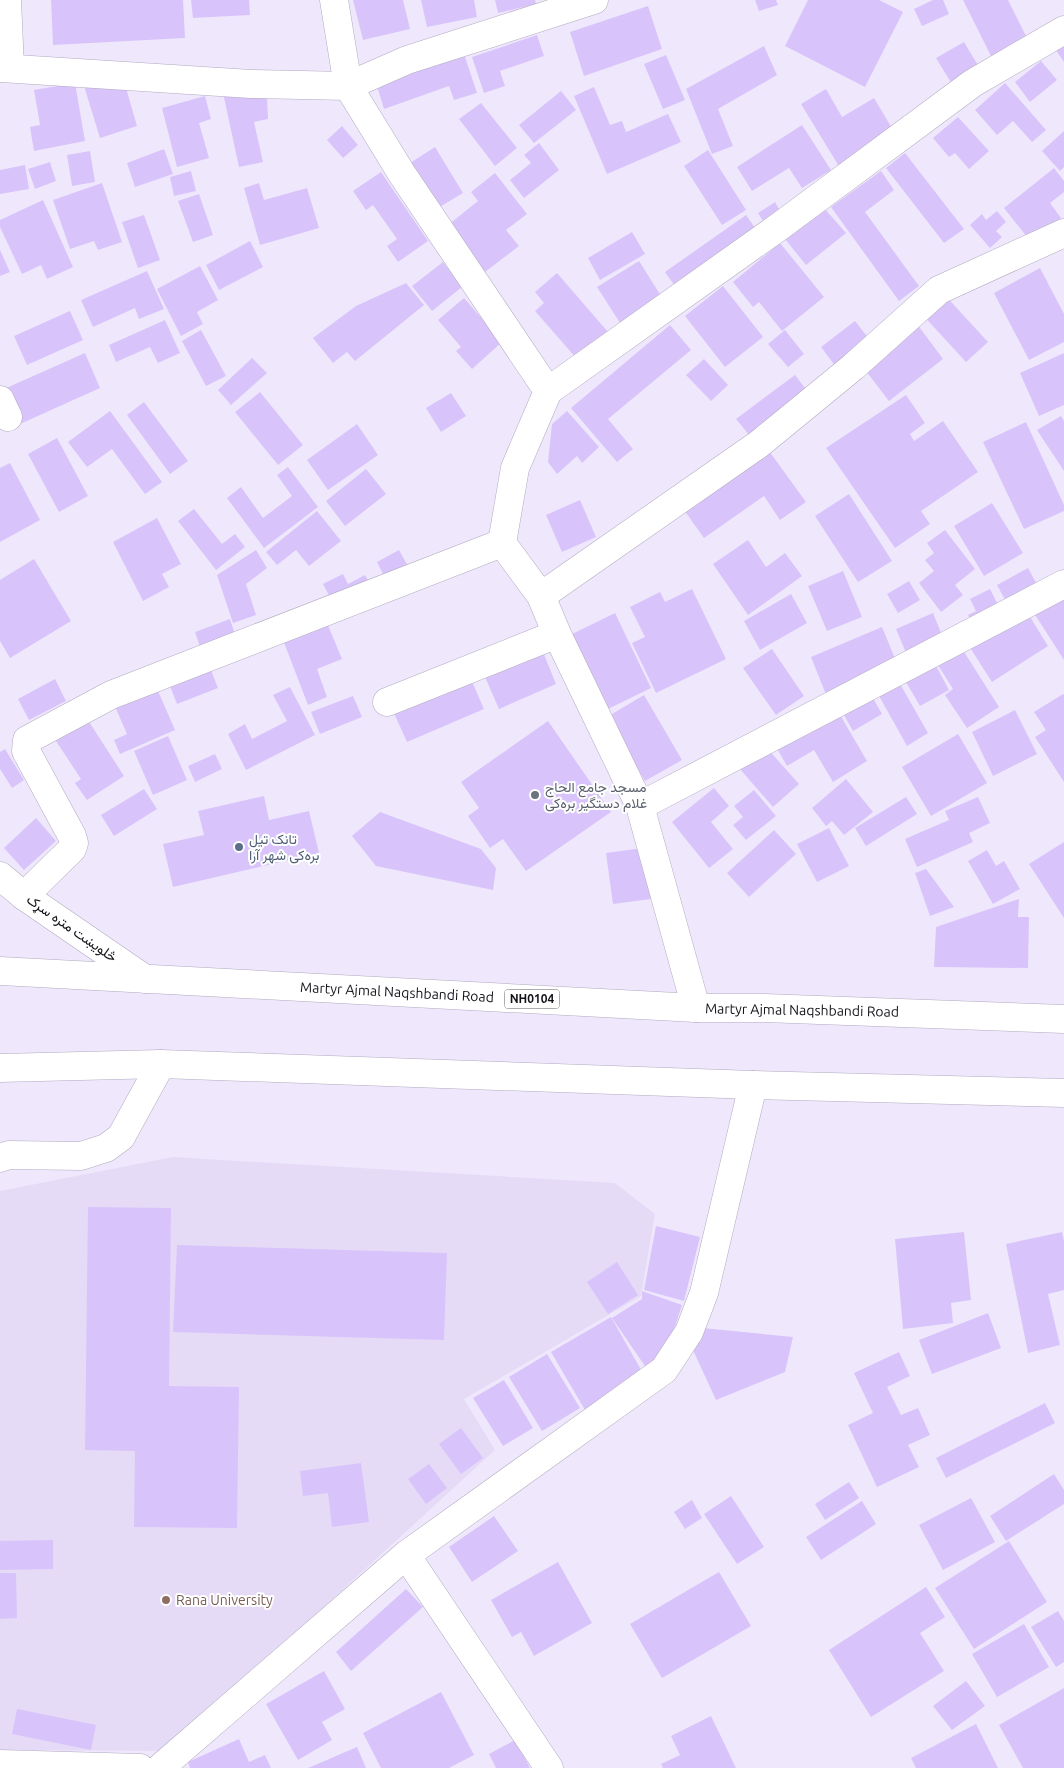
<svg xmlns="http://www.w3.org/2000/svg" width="1064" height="1768" viewBox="0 0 1064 1768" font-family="Ubuntu,Vazirmatn,sans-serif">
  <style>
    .built { fill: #e5dbf7 }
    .building { fill: #d8c4fb }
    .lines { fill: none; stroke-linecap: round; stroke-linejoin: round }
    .minor-casing { stroke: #b1aabe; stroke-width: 29 }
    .highway-casing { stroke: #b1aabe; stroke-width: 29 }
    .minor { stroke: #fff; stroke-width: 28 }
    .highway { stroke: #fff; stroke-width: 28 }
    .worship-dot { fill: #6b7280; stroke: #fff; stroke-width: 2 }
    .service-dot { fill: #5c6f8a; stroke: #fff; stroke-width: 2 }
    .education-dot { fill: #8d6e63; stroke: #fff; stroke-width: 2 }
    .labels { text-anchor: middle; stroke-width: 4; stroke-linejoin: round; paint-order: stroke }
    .shield { fill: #fff; stroke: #5a595e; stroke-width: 1 }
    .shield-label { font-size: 12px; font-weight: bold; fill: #141219 }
    .worship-label { font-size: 14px; fill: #5b616d; stroke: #fff; text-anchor: start }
    .service-label { font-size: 14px; fill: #4e5e75; stroke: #fff; text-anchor: start }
    .street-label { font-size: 14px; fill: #141219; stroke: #fff }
    .education-label { font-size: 14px; fill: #785e54; stroke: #fff; text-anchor: start }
  </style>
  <rect width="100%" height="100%" fill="#efe8fd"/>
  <polygon class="built" points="173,1157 615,1183 655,1214 641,1296 464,1399 495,1450 167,1751 0,1750 0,1191"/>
  <g class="building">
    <polygon points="51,0 183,0 185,38 53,45"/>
    <polygon points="191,0 249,0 250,15 193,18"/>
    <polygon points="353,0 403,0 410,29 363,40"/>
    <polygon points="421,0 474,0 477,17 427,27"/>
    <polygon points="495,0 535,0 536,4 498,13"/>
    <polygon points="755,0 776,0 778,5 759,11"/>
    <polygon points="808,0 879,0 903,12 865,87 785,46"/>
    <polygon points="933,0 943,0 949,14 922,26 914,9"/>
    <polygon points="963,0 1008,0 1029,42 993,60"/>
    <polygon points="648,6 662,49 584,76 570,32"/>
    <polygon points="537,35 544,56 500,71 505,86 484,93 472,57"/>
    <polygon points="964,42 982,72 955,89 936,58"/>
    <polygon points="1064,44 1064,62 1055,49"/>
    <polygon points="764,46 777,75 718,109 733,146 712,154 686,89"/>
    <polygon points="464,54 477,93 454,100 449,86 384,109 376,83"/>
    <polygon points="666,55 685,100 663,109 644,64"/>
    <polygon points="1041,61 1057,80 1030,102 1015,82"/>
    <polygon points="124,81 137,126 100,138 84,86"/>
    <polygon points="75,83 85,141 34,151 30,127 40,125 34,90"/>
    <polygon points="1005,83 1046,130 1032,142 1013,121 997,135 975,110"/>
    <polygon points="594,87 610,125 622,121 626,132 668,114 681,142 607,174 574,96"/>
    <polygon points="826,89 842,117 874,98 896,135 840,168 801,104"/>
    <polygon points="561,91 576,110 534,143 519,125"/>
    <polygon points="223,93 267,96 268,119 254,122 263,162 239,167"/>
    <polygon points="205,96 211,119 199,123 209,158 177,167 162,108"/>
    <polygon points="481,103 517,148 495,166 459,119"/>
    <polygon points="958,117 989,151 969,169 955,153 949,157 933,138"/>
    <polygon points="802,125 831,170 802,188 789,168 752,191 737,167"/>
    <polygon points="342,126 358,145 343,158 327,140"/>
    <polygon points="1064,131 1064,167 1060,171 1042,151"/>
    <polygon points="539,143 559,170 524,198 510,180 531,163 524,155"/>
    <polygon points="435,147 463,193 438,208 410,163"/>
    <polygon points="164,149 173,174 135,187 127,163"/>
    <polygon points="708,150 746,210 722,225 684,166"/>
    <polygon points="90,151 95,182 72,186 67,155"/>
    <polygon points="905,153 964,229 944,243 886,168"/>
    <polygon points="50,162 56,181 35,189 28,169"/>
    <polygon points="25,165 29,189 0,194 0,170"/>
    <polygon points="1054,168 1064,181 1064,192 1050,203 1061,218 1031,242 1004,208"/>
    <polygon points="191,171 196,191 174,196 170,177"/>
    <polygon points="881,171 894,190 865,212 919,286 899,301 831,207"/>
    <polygon points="381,172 428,241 398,262 387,246 397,239 373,205 366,210 353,191"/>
    <polygon points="495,173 527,214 506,230 519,246 485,272 448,225 478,201 471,192"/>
    <polygon points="102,183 122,242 98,250 94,241 70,249 53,200"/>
    <polygon points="259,183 264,200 307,188 319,228 260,245 244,188"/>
    <polygon points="199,194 213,235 193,242 178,201"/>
    <polygon points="43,200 73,267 47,279 41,265 22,274 0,227 0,220"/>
    <polygon points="775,202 785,219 768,229 758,213"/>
    <polygon points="824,208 846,233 806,265 785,239"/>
    <polygon points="997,211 1006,222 996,231 1002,237 990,248 970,225 982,214 986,220"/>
    <polygon points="144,215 160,260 138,268 122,222"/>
    <polygon points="746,215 760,235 679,292 665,272"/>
    <polygon points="632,232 645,254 600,280 588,258"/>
    <polygon points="250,241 263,267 219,290 206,265"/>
    <polygon points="780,243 824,297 782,331 759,302 753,307 733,282"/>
    <polygon points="0,250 10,272 0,276"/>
    <polygon points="639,261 663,299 622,326 597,287"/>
    <polygon points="443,262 462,287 432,311 412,286"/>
    <polygon points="200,266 218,300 197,312 203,324 181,336 157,289"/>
    <polygon points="1040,268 1064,314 1064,342 1029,360 994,293"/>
    <polygon points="147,271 164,309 139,319 135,308 93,327 81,300"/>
    <polygon points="557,273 608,332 577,359 535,311 544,303 535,292"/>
    <polygon points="406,283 424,305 355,361 347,352 333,363 313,338 356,306"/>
    <polygon points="723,286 763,337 725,367 685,316"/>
    <polygon points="942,292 988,342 966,362 920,312"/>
    <polygon points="464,298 502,342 472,369 456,351 461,347 438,320"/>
    <polygon points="70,311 83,340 27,365 14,336"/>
    <polygon points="165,320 180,353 158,363 150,347 116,362 109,345"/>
    <polygon points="855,321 870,340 836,367 821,347"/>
    <polygon points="917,324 943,359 889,401 862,366"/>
    <polygon points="670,325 691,350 608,419 633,449 617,462 571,408"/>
    <polygon points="201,330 226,376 206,386 182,341"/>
    <polygon points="785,330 804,354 788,367 768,344"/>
    <polygon points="85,353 100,388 20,424 4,389"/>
    <polygon points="1064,353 1064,405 1039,416 1020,373"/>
    <polygon points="252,358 267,373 231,405 218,390"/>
    <polygon points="704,359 728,385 711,401 686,375"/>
    <polygon points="795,375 812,397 754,441 736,419"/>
    <polygon points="260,392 303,445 278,465 235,412"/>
    <polygon points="451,393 466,416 441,432 426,408"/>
    <polygon points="906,395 925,423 910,434 914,441 943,421 978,472 921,511 930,524 895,548 826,448"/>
    <polygon points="144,402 188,461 170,474 127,415"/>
    <polygon points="110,411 162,482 145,494 112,449 87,467 68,442"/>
    <polygon points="567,411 599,447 582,463 577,456 557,474 548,462 552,424"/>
    <polygon points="1061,416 1064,421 1064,471 1037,430"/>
    <polygon points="1026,422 1064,505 1064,511 1024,529 983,442"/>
    <polygon points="357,424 378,455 328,490 307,460"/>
    <polygon points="57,438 88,496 59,512 28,454"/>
    <polygon points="764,444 806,502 780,520 764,496 704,538 679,503"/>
    <polygon points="10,463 40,520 0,542 0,468"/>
    <polygon points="288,467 318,507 264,548 227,498 241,487 263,518 292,496 277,475"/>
    <polygon points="366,469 386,494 345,526 326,501"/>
    <polygon points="849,494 892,561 858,582 815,516"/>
    <polygon points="580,500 596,537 562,552 546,515"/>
    <polygon points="992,503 1023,553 984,576 954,526"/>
    <polygon points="194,509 222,544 235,534 245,547 216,570 178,521"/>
    <polygon points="317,511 341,541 309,566 296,550 277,565 266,552"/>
    <polygon points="157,518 181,564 162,574 169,587 143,601 113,542"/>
    <polygon points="945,530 975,569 955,585 963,595 941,612 919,583 934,571 925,560 934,553 927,543"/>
    <polygon points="748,540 766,567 785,553 802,576 748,615 713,564"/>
    <polygon points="256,550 267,568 246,584 256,615 233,623 217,575"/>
    <polygon points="399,550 409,568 386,580 377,562"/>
    <polygon points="34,559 71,621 10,658 0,641 0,580"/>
    <polygon points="1028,568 1040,590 1009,607 997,585"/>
    <polygon points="843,571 862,617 827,631 808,586"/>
    <polygon points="343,574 348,584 365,575 372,588 335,607 323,584"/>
    <polygon points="909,581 920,600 898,613 887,594"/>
    <polygon points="692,589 726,659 656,693 632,643 645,637 630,607 660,592 665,602"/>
    <polygon points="990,589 1001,611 973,625 968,615 976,611 970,599"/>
    <polygon points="1064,591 1064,660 1032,610"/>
    <polygon points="791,594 807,623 760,650 744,621"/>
    <polygon points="1024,607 1048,646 992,682 967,643"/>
    <polygon points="615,613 651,688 608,709 572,634"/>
    <polygon points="933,613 944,640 907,655 896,629"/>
    <polygon points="230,619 237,641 202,653 195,632"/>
    <polygon points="327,623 342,659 317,669 327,697 308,705 283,640"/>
    <polygon points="882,627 899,668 827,697 811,657"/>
    <polygon points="961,647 999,707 967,728 945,695 953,689 936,662"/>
    <polygon points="772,649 804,696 776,715 743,668"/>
    <polygon points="543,652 556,684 499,709 485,677"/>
    <polygon points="933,660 949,690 920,706 903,677"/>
    <polygon points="209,665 218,688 177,704 168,681"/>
    <polygon points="470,677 484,709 407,742 393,711"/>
    <polygon points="55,679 66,701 29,720 18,699"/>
    <polygon points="899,682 928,733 907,746 878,694"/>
    <polygon points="155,684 175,730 120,754 114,740 127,734 113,702"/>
    <polygon points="290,687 315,735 246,770 228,734 245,724 252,739 287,721 273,695"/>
    <polygon points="869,691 882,714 853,731 840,708"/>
    <polygon points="1063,694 1064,695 1064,782 1035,737 1046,730 1034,712"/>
    <polygon points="644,695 682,760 645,781 607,717"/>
    <polygon points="353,696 362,717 320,734 311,712"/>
    <polygon points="836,708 867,761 833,782 814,750 787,766 775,745"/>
    <polygon points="1015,710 1037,754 993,776 972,732"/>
    <polygon points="84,714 124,776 87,800 75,783 81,779 52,735"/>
    <polygon points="548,721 611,812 526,871 503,839 490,848 468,816 479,808 461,782"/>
    <polygon points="958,734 987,783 931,816 902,767"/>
    <polygon points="168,736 187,780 153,795 134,751"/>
    <polygon points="766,747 799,784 773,807 740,769"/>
    <polygon points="5,749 24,780 12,788 0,769 0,752"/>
    <polygon points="215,754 222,769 195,782 188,766"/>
    <polygon points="846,779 873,812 844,835 832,821 826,826 812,808"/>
    <polygon points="714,788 729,806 711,822 733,849 709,868 672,822"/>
    <polygon points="144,789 157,809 114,836 101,815"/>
    <polygon points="754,790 776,816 746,840 733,825 743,817 734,806"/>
    <polygon points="264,796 269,820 309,811 319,853 173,887 163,844 204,835 198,811"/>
    <polygon points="906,797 917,814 866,846 855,828"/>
    <polygon points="978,797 990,823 969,833 973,842 917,867 905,839 949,820 945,811"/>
    <polygon points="380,812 481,849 496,868 493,890 376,866 352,836"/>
    <polygon points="36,818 56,841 24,870 4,848"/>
    <polygon points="829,828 849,866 817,882 797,844"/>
    <polygon points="774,830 796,854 749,897 727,873"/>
    <polygon points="1064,842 1064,918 1029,864"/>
    <polygon points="643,848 651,899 613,904 606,853"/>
    <polygon points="987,850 996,866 1004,861 1020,889 993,904 968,861"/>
    <polygon points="926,869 954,907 930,916 915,873"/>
    <polygon points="1019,899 1018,917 1029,917 1028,968 934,967 936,927"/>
    <polygon points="88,1207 171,1208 169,1386 239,1387 237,1528 134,1527 135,1451 85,1450"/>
    <polygon points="656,1226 700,1237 684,1301 644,1290"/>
    <polygon points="964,1232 971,1300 951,1303 953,1323 903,1329 895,1239"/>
    <polygon points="1062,1232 1064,1241 1064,1290 1048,1294 1060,1345 1028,1353 1006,1244"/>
    <polygon points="177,1245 447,1253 444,1340 173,1332"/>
    <polygon points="617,1262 638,1295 608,1314 587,1282"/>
    <polygon points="642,1291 682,1305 666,1354 649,1372 612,1318 642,1299"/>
    <polygon points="988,1313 1001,1348 932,1374 919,1340"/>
    <polygon points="611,1317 644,1375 585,1410 551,1352"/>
    <polygon points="703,1328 793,1337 785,1372 716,1400 693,1350"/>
    <polygon points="899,1352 910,1376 887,1387 901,1415 918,1408 930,1435 908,1445 919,1467 877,1487 848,1425 873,1413 854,1373"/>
    <polygon points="547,1354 580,1408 542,1431 509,1377"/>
    <polygon points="504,1380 533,1428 503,1446 473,1398"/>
    <polygon points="1045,1403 1055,1423 946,1478 936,1458"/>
    <polygon points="461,1428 483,1458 461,1474 439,1444"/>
    <polygon points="361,1463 369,1522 332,1527 328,1493 303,1496 300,1471"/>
    <polygon points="429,1464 447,1488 426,1504 408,1479"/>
    <polygon points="1054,1474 1064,1490 1064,1504 1006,1541 990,1516"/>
    <polygon points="849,1482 859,1498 825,1520 815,1504"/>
    <polygon points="731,1496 764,1547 737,1564 704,1514"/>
    <polygon points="971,1498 995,1542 943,1570 919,1525"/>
    <polygon points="692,1500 702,1518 685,1529 674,1512"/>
    <polygon points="862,1501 876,1524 821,1560 806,1537"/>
    <polygon points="494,1516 518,1551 472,1582 449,1547"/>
    <polygon points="53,1540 53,1569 0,1570 0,1541"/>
    <polygon points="1009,1541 1047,1602 974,1649 935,1588"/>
    <polygon points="558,1562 592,1623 534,1656 521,1632 512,1637 491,1600"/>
    <polygon points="719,1572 751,1626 662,1678 630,1624"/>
    <polygon points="0,1573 16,1573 17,1618 0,1619"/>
    <polygon points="926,1587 945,1617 920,1633 944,1671 871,1717 829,1650"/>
    <polygon points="406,1589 423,1607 351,1671 336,1652"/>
    <polygon points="1058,1611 1064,1621 1064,1662 1056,1667 1031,1627"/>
    <polygon points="1024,1624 1049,1667 997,1697 972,1654"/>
    <polygon points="324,1671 345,1709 322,1722 332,1740 298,1760 266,1704"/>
    <polygon points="966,1681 985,1706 952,1730 933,1706"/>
    <polygon points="1064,1688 1064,1768 1023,1768 999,1725"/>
    <polygon points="441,1692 474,1755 449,1768 381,1768 363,1733"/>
    <polygon points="17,1709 96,1725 91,1750 12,1734"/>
    <polygon points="711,1716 736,1768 663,1768 661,1764 680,1755 671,1736"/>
    <polygon points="976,1724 998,1768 916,1768 911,1758"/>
    <polygon points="239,1739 249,1762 265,1755 271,1768 190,1768 188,1762"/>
    <polygon points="515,1740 530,1768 496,1768 489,1754"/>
    <polygon points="357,1747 366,1768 308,1768"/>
  </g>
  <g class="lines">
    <g class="minor-casing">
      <g id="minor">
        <polyline points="7,0 10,68"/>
        <polyline points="334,0 348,86 402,174 548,391 515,468 502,543 541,596 557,634 640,806 696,1008"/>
        <polyline points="0,68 251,84 348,86 407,60 594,0"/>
        <polyline points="548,391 780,226 973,83 1064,30"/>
        <polyline points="0,400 8,417"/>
        <polyline points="541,596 759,444 853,367 939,290 1064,233"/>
        <polyline points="387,702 557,634"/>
        <polyline points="640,806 1064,584"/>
        <polyline points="0,876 24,896 145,979"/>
        <polyline points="24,896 72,849 74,843 72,836 26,751 27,740 111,695 502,543"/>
        <polyline points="0,1158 9,1155 81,1156 106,1148 121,1137 161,1064"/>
        <polyline points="406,1555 549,1768"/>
        <polyline points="0,1764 140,1768"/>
        <polyline points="160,1768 406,1555 664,1370 689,1332 704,1293 753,1085"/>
      </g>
    </g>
    <g class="highway-casing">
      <g id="highway">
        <polyline points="0,971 696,1008 764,1008 1064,1019"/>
        <polyline points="0,1068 161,1064 753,1085 1064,1093"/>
      </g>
    </g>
    <use href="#minor" class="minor"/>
    <use href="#highway" class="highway"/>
  </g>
  <circle class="worship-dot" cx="535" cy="795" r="5"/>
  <circle class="service-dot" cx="239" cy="847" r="5"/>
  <circle class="education-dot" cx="166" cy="1600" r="5"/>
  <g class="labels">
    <rect class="shield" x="504.5" y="989.5" width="55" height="19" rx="4"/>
    <g class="shield-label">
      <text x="532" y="1003">NH0104</text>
    </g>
    <g class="worship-label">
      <text x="545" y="792">مسجد جامع الحاج<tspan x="545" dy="16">غلام دستگیر بره‌کی</tspan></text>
    </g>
    <g class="service-label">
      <text x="249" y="844">تانک تیل<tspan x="249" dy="16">بره‌کی شهر آرا</tspan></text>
    </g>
    <g class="street-label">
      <text transform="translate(72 928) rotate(35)" y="5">څلویښت متره سړک</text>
      <text transform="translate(397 992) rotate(3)" y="5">Martyr Ajmal Naqshbandi Road</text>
      <text transform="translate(802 1010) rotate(1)" y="5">Martyr Ajmal Naqshbandi Road</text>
    </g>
    <g class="education-label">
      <text x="176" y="1605">Rana University</text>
    </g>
  </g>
</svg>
